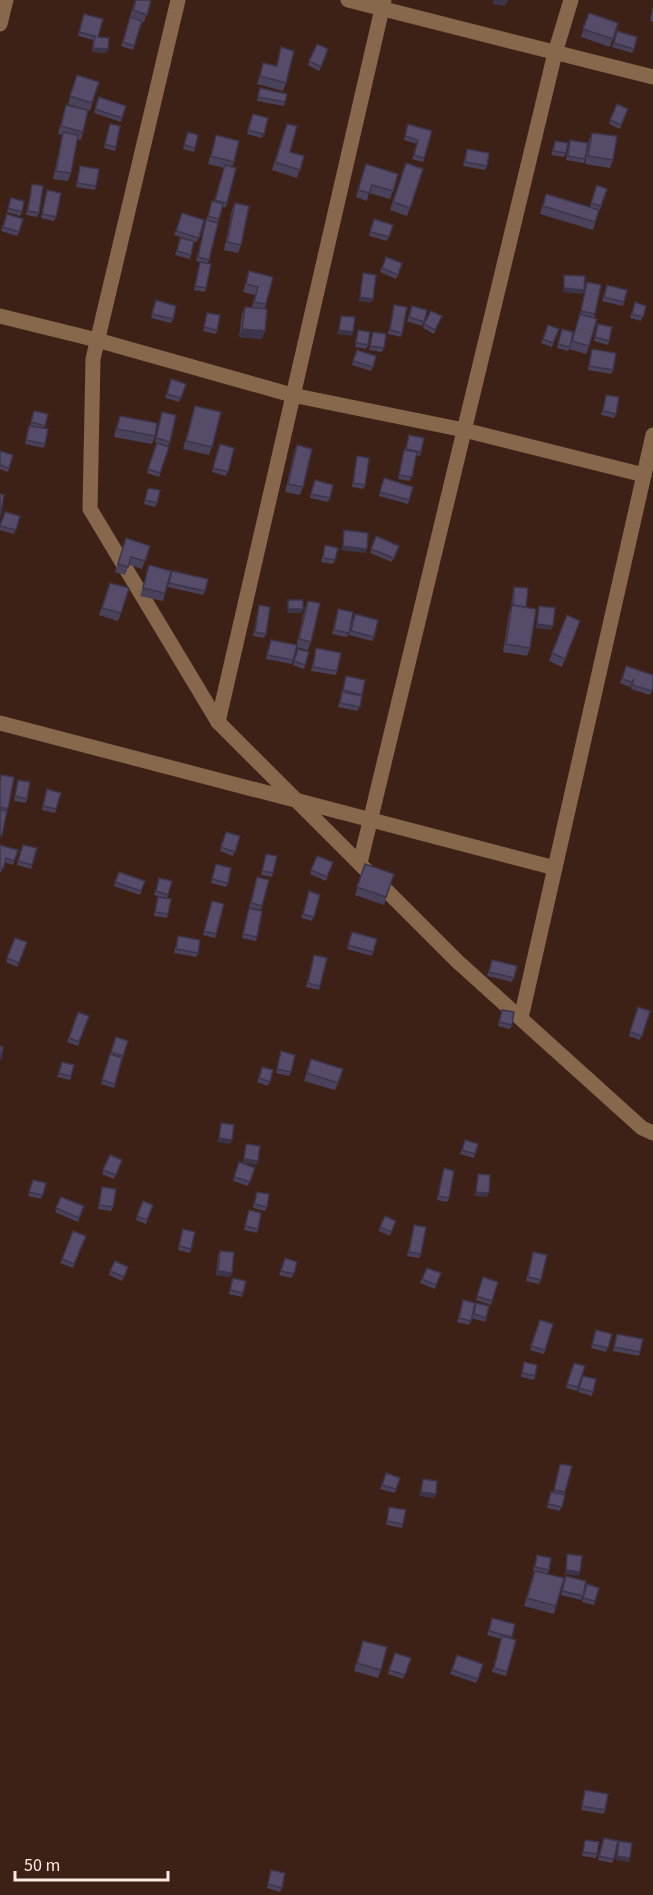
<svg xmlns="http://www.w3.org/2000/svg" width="653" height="1895" viewBox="0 0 653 1895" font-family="'Source Sans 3',sans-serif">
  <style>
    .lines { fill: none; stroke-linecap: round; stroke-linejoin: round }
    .minor { stroke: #87684c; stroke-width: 15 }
    .wall { fill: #4a415a }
    .shaded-wall { fill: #3c354a }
    .building { fill: #564c69; stroke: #3c354a; stroke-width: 1.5 }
  </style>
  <rect width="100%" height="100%" fill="#3e2116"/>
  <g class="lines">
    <g class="minor">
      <polyline points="178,0 93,359 90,509 218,722 457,961 642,1128 653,1133"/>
      <polyline points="348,0 653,77"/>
      <polyline points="0,24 6,0"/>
      <polyline points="0,316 97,340 292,395 464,430 644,475"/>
      <polyline points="218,722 384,0"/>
      <polyline points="0,723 555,868"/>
      <polyline points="360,863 555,53 571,0"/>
      <polyline points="521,1018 653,435"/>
    </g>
  </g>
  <g class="wall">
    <polygon points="135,0 151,0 144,22 142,22 133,50 121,46"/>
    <polygon points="653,6 653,22 650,21"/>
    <polygon points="589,13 618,23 610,47 581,37"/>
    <polygon points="84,14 98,37 108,49 106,53 92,52 93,40 78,36"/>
    <polygon points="617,31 634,49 632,53 612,47"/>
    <polygon points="317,44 328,49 319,71 308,65"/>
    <polygon points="281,47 286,83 283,91 257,84 263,63 276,66"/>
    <polygon points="77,75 99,82 90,111 88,111 81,140 77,139 71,173 68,181 53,179 62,135 58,134 66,105 83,109 68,104"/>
    <polygon points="260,88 285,102 284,106 257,101"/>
    <polygon points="99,97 126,106 121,122 94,113"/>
    <polygon points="617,104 628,109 620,129 609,124"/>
    <polygon points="251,118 268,118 262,138 247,134"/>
    <polygon points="110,124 116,147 115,151 104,148"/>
    <polygon points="408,124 432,131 423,162 412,159 417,144 404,140"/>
    <polygon points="284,131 290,152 304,156 297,178 272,170"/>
    <polygon points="188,132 195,148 194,152 183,149"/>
    <polygon points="592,133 613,160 610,168 585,164 589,140"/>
    <polygon points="216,135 234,162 232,167 227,203 226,207 222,207 208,263 206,288 205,292 194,290 200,262 196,261 205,224 212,201 214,202 224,168 208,164"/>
    <polygon points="570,140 585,159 584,163 566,160"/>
    <polygon points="555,141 566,153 564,157 551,155"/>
    <polygon points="467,149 487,166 485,170 463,166"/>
    <polygon points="406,163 423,169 407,216 390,210"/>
    <polygon points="80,166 96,186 95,190 76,187"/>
    <polygon points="363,172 393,191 390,199 369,193 367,201 356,197"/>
    <polygon points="32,184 39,213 37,217 26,215"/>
    <polygon points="597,185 607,189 600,210 590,207"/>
    <polygon points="47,190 56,217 54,221 41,218"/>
    <polygon points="546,194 599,210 593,230 540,214"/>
    <polygon points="11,198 22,212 20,216 7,212"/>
    <polygon points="235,203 241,245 238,253 224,250 232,210"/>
    <polygon points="182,213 204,220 197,242 194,241 190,259 175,255 179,242 194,241 174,235"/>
    <polygon points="7,214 19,232 17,236 1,231"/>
    <polygon points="374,219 393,225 387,241 369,236"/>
    <polygon points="386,257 402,263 396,279 380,272"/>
    <polygon points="249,271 266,304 265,308 262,339 239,337 242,314 245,307 252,307 255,295 243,292"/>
    <polygon points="587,282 595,314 589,346 586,354 569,349 580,315"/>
    <polygon points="607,285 624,302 623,306 602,301"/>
    <polygon points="156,300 173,319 171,323 151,318"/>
    <polygon points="635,302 646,306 641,321 630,318"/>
    <polygon points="394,305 402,333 401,337 388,334"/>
    <polygon points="412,306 427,310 422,326 407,321"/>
    <polygon points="207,313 217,330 216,334 203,331"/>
    <polygon points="442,316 434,334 423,328 424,324"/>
    <polygon points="548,325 559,329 552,347 541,343"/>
    <polygon points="597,328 609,341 608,345 594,341"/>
    <polygon points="562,329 570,347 568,351 557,348"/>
    <polygon points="358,330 368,345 366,349 355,347"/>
    <polygon points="373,332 384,348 382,352 369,350"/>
    <polygon points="592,349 613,370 611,374 588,370"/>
    <polygon points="357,350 376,356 371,371 352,365"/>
    <polygon points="171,379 186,384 179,402 165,398"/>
    <polygon points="606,395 616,414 614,418 601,415"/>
    <polygon points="195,406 212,447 209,455 183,449"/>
    <polygon points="34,411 48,414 44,428 45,444 44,448 25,444 28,430 29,426 30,426"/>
    <polygon points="162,412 170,442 168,446 160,444 169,447 159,477 147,473 157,443 155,442"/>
    <polygon points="120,416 155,436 152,444 114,437 117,424"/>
    <polygon points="409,435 421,452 420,456 416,455 410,481 398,479 403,454 404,450 405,450"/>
    <polygon points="220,444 234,448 226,476 212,472"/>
    <polygon points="297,445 303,487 300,495 285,492 294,453"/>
    <polygon points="0,451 13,455 8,472 0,469"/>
    <polygon points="357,456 365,485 364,489 352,487"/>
    <polygon points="384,478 413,487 408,504 379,496"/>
    <polygon points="313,484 330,498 328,502 310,498"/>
    <polygon points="148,488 157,503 155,507 144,504"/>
    <polygon points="5,512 20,516 14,534 0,530 0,526"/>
    <polygon points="376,536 399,546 392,562 370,553"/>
    <polygon points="325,545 335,560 333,564 321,562"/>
    <polygon points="123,546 150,546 142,569 129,565 125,575 115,572"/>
    <polygon points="149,565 165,593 163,601 140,596"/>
    <polygon points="172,571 205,591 203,595 168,587"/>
    <polygon points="514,587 526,607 530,648 527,656 503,652 509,613 511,607 513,591"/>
    <polygon points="107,591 121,613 118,621 99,615"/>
    <polygon points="308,601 311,642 308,650 296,647 305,608"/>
    <polygon points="259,605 266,634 264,638 253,636"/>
    <polygon points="338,609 349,633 347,637 332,634"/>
    <polygon points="567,615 580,621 562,667 549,661"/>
    <polygon points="353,618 374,637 372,641 349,635"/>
    <polygon points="271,640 293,660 292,664 266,659"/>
    <polygon points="316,648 337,671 336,675 311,671"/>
    <polygon points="298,649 309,652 304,669 293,665"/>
    <polygon points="626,666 653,687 650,695 631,689 632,683 630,687 620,683"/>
    <polygon points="346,676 362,695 358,711 338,707"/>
    <polygon points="1,775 14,777 1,839 0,778"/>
    <polygon points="18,780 27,799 26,803 14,801"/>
    <polygon points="46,793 61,793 55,813 42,810"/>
    <polygon points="226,832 240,836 233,856 220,851"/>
    <polygon points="0,845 18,850 13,865 4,862 1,873 0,872"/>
    <polygon points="37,848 31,869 17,865 21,849"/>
    <polygon points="266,854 273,873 272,877 261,875"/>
    <polygon points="317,856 333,862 326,881 310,874"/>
    <polygon points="216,864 228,883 226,887 211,883"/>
    <polygon points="365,864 394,874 384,905 355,895"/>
    <polygon points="119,872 145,881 140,895 114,886"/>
    <polygon points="159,878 172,881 167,899 168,914 167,918 154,916 158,897 165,898 154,895"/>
    <polygon points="256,881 262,906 261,910 249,907"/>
    <polygon points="309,891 320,895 312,921 301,918"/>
    <polygon points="212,901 216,934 215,938 203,935"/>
    <polygon points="249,908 257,937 256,941 242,938"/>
    <polygon points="352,932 377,939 372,956 347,949"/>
    <polygon points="178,936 198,953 196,957 174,953"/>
    <polygon points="15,938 27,942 17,967 6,962"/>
    <polygon points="314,955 320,986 319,990 306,987"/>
    <polygon points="492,960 517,966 512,982 487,976"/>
    <polygon points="638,1007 650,1011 640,1040 629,1036"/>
    <polygon points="502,1010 512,1025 510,1029 498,1026"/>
    <polygon points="78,1012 89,1016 78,1046 67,1042"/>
    <polygon points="116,1037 128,1041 114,1088 101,1084 109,1058"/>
    <polygon points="281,1051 291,1072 289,1076 276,1073"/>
    <polygon points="311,1059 338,1083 335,1090 304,1081"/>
    <polygon points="62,1062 74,1065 70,1080 57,1077"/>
    <polygon points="262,1067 273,1070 268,1086 257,1082"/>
    <polygon points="465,1140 478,1144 474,1158 460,1154"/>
    <polygon points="110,1155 122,1160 114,1179 102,1174"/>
    <polygon points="239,1162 255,1168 248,1186 233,1181"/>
    <polygon points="444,1168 449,1198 447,1202 437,1200"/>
    <polygon points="33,1180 46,1183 41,1199 28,1196"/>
    <polygon points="102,1187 113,1207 111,1211 98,1209"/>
    <polygon points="257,1192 267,1207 265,1211 253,1208"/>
    <polygon points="61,1197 84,1206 78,1222 55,1212"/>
    <polygon points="143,1201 153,1205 146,1224 136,1220"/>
    <polygon points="249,1210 258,1229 257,1233 244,1230"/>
    <polygon points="396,1221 390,1236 379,1231 380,1227"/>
    <polygon points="414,1225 421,1254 419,1258 407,1256"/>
    <polygon points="182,1233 191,1249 190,1253 178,1250"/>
    <polygon points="86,1236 73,1268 60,1263 62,1259"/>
    <polygon points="220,1251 230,1277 216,1275 218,1255"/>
    <polygon points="533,1252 541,1280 539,1284 526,1281"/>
    <polygon points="285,1258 297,1262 292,1278 279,1275"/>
    <polygon points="115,1261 128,1267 122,1281 109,1275"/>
    <polygon points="427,1268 441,1273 435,1289 420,1283"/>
    <polygon points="483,1277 498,1282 491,1305 476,1300"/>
    <polygon points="233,1278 243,1293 242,1297 229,1294"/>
    <polygon points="463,1300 471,1321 469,1325 457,1322"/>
    <polygon points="476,1303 486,1318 485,1322 472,1318"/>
    <polygon points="540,1320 553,1324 544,1354 530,1350"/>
    <polygon points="596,1330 612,1334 606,1352 591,1348"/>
    <polygon points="617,1334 640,1352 639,1356 613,1351"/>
    <polygon points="524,1362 535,1376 534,1380 521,1377"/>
    <polygon points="574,1363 585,1366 577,1391 566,1388"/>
    <polygon points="583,1376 593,1392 592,1396 578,1392"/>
    <polygon points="560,1464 565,1492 560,1511 547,1508 551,1492 553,1492"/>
    <polygon points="386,1473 396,1489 395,1493 380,1489"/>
    <polygon points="389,1507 403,1524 402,1528 386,1525"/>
    <polygon points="537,1555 549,1570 547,1574 556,1606 554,1614 524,1606 534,1571 533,1571"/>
    <polygon points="565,1580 583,1596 581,1600 561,1595"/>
    <polygon points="587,1584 599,1588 594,1605 582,1602"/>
    <polygon points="491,1622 515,1624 511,1639 507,1672 506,1676 492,1672 501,1639 487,1635"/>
    <polygon points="363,1641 381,1670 378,1678 354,1671"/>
    <polygon points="395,1653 411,1658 403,1679 388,1674"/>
    <polygon points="457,1655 483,1664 476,1683 450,1674"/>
    <polygon points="585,1790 605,1810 604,1814 581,1810"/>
    <polygon points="604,1838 614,1859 612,1863 598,1860"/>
    <polygon points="585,1840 597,1854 596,1858 582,1856"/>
    <polygon points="271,1870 282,1888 280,1892 267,1888"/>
  </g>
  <g class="shaded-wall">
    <polygon points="494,0 507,2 505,6 492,4"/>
    <polygon points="93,48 108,49 106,53 92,52"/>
    <polygon points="564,288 584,290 583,294 562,292"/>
    <polygon points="360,297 373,299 371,303 358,301"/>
    <polygon points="242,329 265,331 262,339 239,337"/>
    <polygon points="339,330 353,332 352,336 337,334"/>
    <polygon points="343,546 367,549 365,553 341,550"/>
    <polygon points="288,609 303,609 302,613 287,613"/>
    <polygon points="537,624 553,626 551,630 535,628"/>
    <polygon points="219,1138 232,1140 230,1144 217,1142"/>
    <polygon points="244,1159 258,1161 257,1165 243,1163"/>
    <polygon points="476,1192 489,1193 487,1197 474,1196"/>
    <polygon points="218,1271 232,1273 230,1277 216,1275"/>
    <polygon points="421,1492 436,1494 434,1498 419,1496"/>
    <polygon points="566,1570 580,1572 579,1576 564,1574"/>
    <polygon points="617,1856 630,1858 629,1862 616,1860"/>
  </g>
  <g class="building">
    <polygon points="136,0 151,0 147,15 133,10"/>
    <polygon points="494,0 507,0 507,2"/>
    <polygon points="589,13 618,23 613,39 583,29"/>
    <polygon points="84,14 103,19 98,37 109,38 108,49 93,48 95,36 79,32"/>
    <polygon points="130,17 142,21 134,46 123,42"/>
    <polygon points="617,31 637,37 634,49 614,43"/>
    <polygon points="317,44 328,49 321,67 309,61"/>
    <polygon points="281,47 294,51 286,83 260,76 263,63 277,66"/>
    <polygon points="77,75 99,82 92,103 70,96"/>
    <polygon points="260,88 287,94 285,102 258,97"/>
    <polygon points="99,97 126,106 122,118 95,109"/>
    <polygon points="617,104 628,109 621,125 610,120"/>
    <polygon points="66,105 88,110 83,132 61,126"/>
    <polygon points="253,114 268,118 264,134 248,130"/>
    <polygon points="110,124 120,126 116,147 105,144"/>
    <polygon points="287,124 297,126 290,152 304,156 300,170 275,162"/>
    <polygon points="408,124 432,131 424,158 414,155 418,140 405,136"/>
    <polygon points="63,132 78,135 71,173 56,171"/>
    <polygon points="188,132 198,135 195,148 184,145"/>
    <polygon points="592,133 617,136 613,160 588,156"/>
    <polygon points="216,135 239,141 234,162 211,156"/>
    <polygon points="570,140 588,143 585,159 568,156"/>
    <polygon points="555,141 568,143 566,153 553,151"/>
    <polygon points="467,149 489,153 487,166 465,162"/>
    <polygon points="406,163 423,169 410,208 393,202"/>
    <polygon points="366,164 398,174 393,191 372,185 369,193 358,190"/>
    <polygon points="225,165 236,168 227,203 215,200"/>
    <polygon points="80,166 99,169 96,186 77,183"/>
    <polygon points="32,184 43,186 39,213 28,211"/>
    <polygon points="597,185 607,189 601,206 591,203"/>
    <polygon points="47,190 61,193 56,217 42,214"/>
    <polygon points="546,194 599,210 595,222 543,206"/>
    <polygon points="11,198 24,201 22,212 8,208"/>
    <polygon points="212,201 223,204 219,219 208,216"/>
    <polygon points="235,203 249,206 241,245 227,242"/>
    <polygon points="182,213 204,220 199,238 176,231"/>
    <polygon points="7,214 23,219 19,232 3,227"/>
    <polygon points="374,219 393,225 389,237 370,232"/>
    <polygon points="206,220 218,223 209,260 198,257"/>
    <polygon points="180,238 194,241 191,255 177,251"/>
    <polygon points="386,257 402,263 398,275 382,268"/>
    <polygon points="200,262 211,264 206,288 195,286"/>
    <polygon points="249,271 273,277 266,304 254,302 258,287 246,284"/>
    <polygon points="363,273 376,275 373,299 360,297"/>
    <polygon points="564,275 585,276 584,290 564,288"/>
    <polygon points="587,282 601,285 595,314 581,311"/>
    <polygon points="607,285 627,290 624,302 604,297"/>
    <polygon points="156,300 176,306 173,319 152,314"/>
    <polygon points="635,302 646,306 643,317 632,314"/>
    <polygon points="394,305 407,307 402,333 390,330"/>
    <polygon points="412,306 427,310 424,322 409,317"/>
    <polygon points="245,307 267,309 265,331 242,329"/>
    <polygon points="431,311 442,316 435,330 424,324"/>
    <polygon points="207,313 220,315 217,330 204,327"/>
    <polygon points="580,314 597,319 589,346 572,341"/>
    <polygon points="341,316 355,317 353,332 339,330"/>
    <polygon points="598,324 612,327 609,341 595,337"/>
    <polygon points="548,325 559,329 553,343 543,339"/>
    <polygon points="562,329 573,332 570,347 558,344"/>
    <polygon points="358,330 370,332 368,345 356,343"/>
    <polygon points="373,332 386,334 384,348 370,346"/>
    <polygon points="592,349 616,353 613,370 589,366"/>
    <polygon points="357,350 376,356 373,367 353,361"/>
    <polygon points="171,379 186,384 181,398 167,394"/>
    <polygon points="606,395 619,397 616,414 603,411"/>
    <polygon points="195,406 221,412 212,447 186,441"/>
    <polygon points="34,411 48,414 45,426 31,422"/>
    <polygon points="162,412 176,415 170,442 156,438"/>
    <polygon points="120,416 157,423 155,436 117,429"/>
    <polygon points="29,426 48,429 45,444 26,440"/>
    <polygon points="409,435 424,438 421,452 406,449"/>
    <polygon points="157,443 169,447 160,473 148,469"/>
    <polygon points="220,444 234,448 228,472 213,468"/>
    <polygon points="297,445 312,449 303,487 288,484"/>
    <polygon points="404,450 417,452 412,477 399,475"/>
    <polygon points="0,451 13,455 9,468 0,465"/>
    <polygon points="357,456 369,458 365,485 353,483"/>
    <polygon points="384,478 413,487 409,500 380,492"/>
    <polygon points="315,480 333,485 330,498 311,494"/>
    <polygon points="148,488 160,490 157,503 145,500"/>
    <polygon points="0,494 4,495 0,518"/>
    <polygon points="5,512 20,516 16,530 0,526"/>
    <polygon points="344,530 368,533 367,549 343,546"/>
    <polygon points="376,536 399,546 394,558 371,549"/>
    <polygon points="126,538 150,546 145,561 131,557 128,567 118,564"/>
    <polygon points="325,545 338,548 335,560 323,558"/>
    <polygon points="149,565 171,571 165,593 143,588"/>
    <polygon points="172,571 208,579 205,591 169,583"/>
    <polygon points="110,583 129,588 121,613 102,608"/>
    <polygon points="514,587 528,588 526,607 513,605"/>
    <rect x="288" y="600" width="15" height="9"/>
    <polygon points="308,601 320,603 311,642 299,639"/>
    <polygon points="259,605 270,607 266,634 255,632"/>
    <polygon points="512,605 536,609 530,648 506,644"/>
    <polygon points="539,606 555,608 553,626 537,624"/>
    <polygon points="338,609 353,612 349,633 334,630"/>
    <polygon points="355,614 378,620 374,637 351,631"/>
    <polygon points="567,615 580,621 565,659 552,653"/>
    <polygon points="271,640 297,645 293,660 267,655"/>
    <polygon points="316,648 341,653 337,671 313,667"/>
    <polygon points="298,649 309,652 305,665 294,661"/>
    <polygon points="626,666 653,675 653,687 652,691 632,685 634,679 632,682 622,679"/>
    <polygon points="346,676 365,680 362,695 343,690"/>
    <polygon points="342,692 362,696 360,707 340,703"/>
    <polygon points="1,775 14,777 8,809 0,807 0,781"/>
    <polygon points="18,780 30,782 27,799 15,796"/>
    <polygon points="47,789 61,793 56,809 43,806"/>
    <polygon points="0,810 7,811 2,835 0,835"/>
    <polygon points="226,832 240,836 235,852 221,847"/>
    <polygon points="0,845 18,850 14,861 6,858 3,869 0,868"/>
    <polygon points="23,845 37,848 32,865 18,861"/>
    <polygon points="266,854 277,856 273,873 262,871"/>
    <polygon points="317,856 333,862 327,877 311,870"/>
    <polygon points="216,864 231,868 228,883 212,879"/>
    <polygon points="365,864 394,874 386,897 357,887"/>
    <polygon points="119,872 145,881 141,891 115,882"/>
    <polygon points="257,877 269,880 262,906 251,903"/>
    <polygon points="159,878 172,881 168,895 156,891"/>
    <polygon points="309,891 320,895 314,917 303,914"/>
    <polygon points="158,897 171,899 168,914 155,912"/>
    <polygon points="212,901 224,904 216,934 204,931"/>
    <polygon points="249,908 262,911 257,937 243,934"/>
    <polygon points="352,932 377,939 373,952 348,945"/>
    <polygon points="178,936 200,940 198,953 176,949"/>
    <polygon points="15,938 27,942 19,963 7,958"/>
    <polygon points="314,955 327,958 320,986 308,983"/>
    <polygon points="492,960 517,966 514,978 489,972"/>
    <polygon points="638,1007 650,1011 642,1036 630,1032"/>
    <polygon points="502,1010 514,1012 512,1025 499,1022"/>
    <polygon points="78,1012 89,1016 79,1042 69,1038"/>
    <polygon points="116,1037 128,1041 123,1056 111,1052"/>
    <polygon points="0,1046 3,1047 1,1059 0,1059"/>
    <polygon points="281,1051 295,1055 291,1072 277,1069"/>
    <polygon points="110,1054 122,1058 115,1084 102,1080"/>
    <polygon points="311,1059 343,1069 338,1083 307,1073"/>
    <polygon points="62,1062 74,1065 71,1076 59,1073"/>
    <polygon points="262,1067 273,1070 270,1082 259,1078"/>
    <polygon points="221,1123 234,1125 232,1140 219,1138"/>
    <polygon points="465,1140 478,1144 475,1154 462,1150"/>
    <polygon points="246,1144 260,1146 258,1161 244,1159"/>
    <polygon points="110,1155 122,1160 116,1175 103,1170"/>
    <polygon points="239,1162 255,1168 250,1182 234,1177"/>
    <polygon points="444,1168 454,1171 449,1198 438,1196"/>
    <polygon points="478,1174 490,1175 489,1193 476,1192"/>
    <polygon points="33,1180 46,1183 43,1195 29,1192"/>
    <polygon points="102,1187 116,1189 113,1207 99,1205"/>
    <polygon points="257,1192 269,1194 267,1207 254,1204"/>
    <polygon points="61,1197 84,1206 79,1218 56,1208"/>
    <polygon points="143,1201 153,1205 147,1220 137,1216"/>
    <polygon points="249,1210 261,1213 258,1229 245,1226"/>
    <polygon points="385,1216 396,1221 391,1232 380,1227"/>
    <polygon points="414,1225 426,1227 421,1254 409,1252"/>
    <polygon points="183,1229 195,1232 191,1249 179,1246"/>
    <polygon points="73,1231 86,1236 74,1264 62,1259"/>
    <polygon points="220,1251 234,1252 232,1273 218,1271"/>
    <polygon points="533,1252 547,1255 541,1280 528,1277"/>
    <polygon points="285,1258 297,1262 294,1274 281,1271"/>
    <polygon points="115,1261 128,1267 124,1277 110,1271"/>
    <polygon points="427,1268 441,1273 436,1285 422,1279"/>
    <polygon points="483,1277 498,1282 492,1301 477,1296"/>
    <polygon points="233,1278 246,1281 243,1293 230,1290"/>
    <polygon points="463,1300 475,1303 471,1321 459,1318"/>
    <polygon points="476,1303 489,1306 486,1318 474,1314"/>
    <polygon points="540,1320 553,1324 545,1350 531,1346"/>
    <polygon points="596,1330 612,1334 608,1348 592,1344"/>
    <polygon points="617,1334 643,1339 640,1352 614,1347"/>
    <polygon points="524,1362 537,1365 535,1376 522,1373"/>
    <polygon points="574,1363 585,1366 578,1387 567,1384"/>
    <polygon points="583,1376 596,1379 593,1392 579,1388"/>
    <polygon points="560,1464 572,1466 565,1492 554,1490"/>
    <polygon points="386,1473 400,1478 396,1489 382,1485"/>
    <polygon points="423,1479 437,1481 436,1494 421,1492"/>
    <polygon points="551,1492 565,1495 562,1507 548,1504"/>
    <polygon points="389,1507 406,1510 403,1524 387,1521"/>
    <polygon points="567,1554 582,1556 580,1572 566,1570"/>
    <polygon points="537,1555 551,1558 549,1570 535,1567"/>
    <polygon points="535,1571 564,1578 556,1606 527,1598"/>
    <polygon points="566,1576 586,1581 583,1596 562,1591"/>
    <polygon points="587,1584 599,1588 595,1601 583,1598"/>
    <polygon points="492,1618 515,1624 512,1637 489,1631"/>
    <polygon points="502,1636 516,1640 507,1672 494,1668"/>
    <polygon points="363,1641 387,1647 381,1670 357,1663"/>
    <polygon points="395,1653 411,1658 405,1675 389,1670"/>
    <polygon points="457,1655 483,1664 478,1679 452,1670"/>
    <polygon points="585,1790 608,1794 605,1810 582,1806"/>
    <polygon points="604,1838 618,1841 614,1859 599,1856"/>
    <polygon points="585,1840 599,1842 597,1854 583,1852"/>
    <polygon points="619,1841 632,1843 630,1858 617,1856"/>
    <polygon points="271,1870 285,1873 282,1888 268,1884"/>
  </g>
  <path d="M15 1871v9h153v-9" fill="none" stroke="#fde9e1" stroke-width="3"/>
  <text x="24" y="1871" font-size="18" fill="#fde9e1" stroke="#3e2116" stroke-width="4.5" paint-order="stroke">50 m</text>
</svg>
